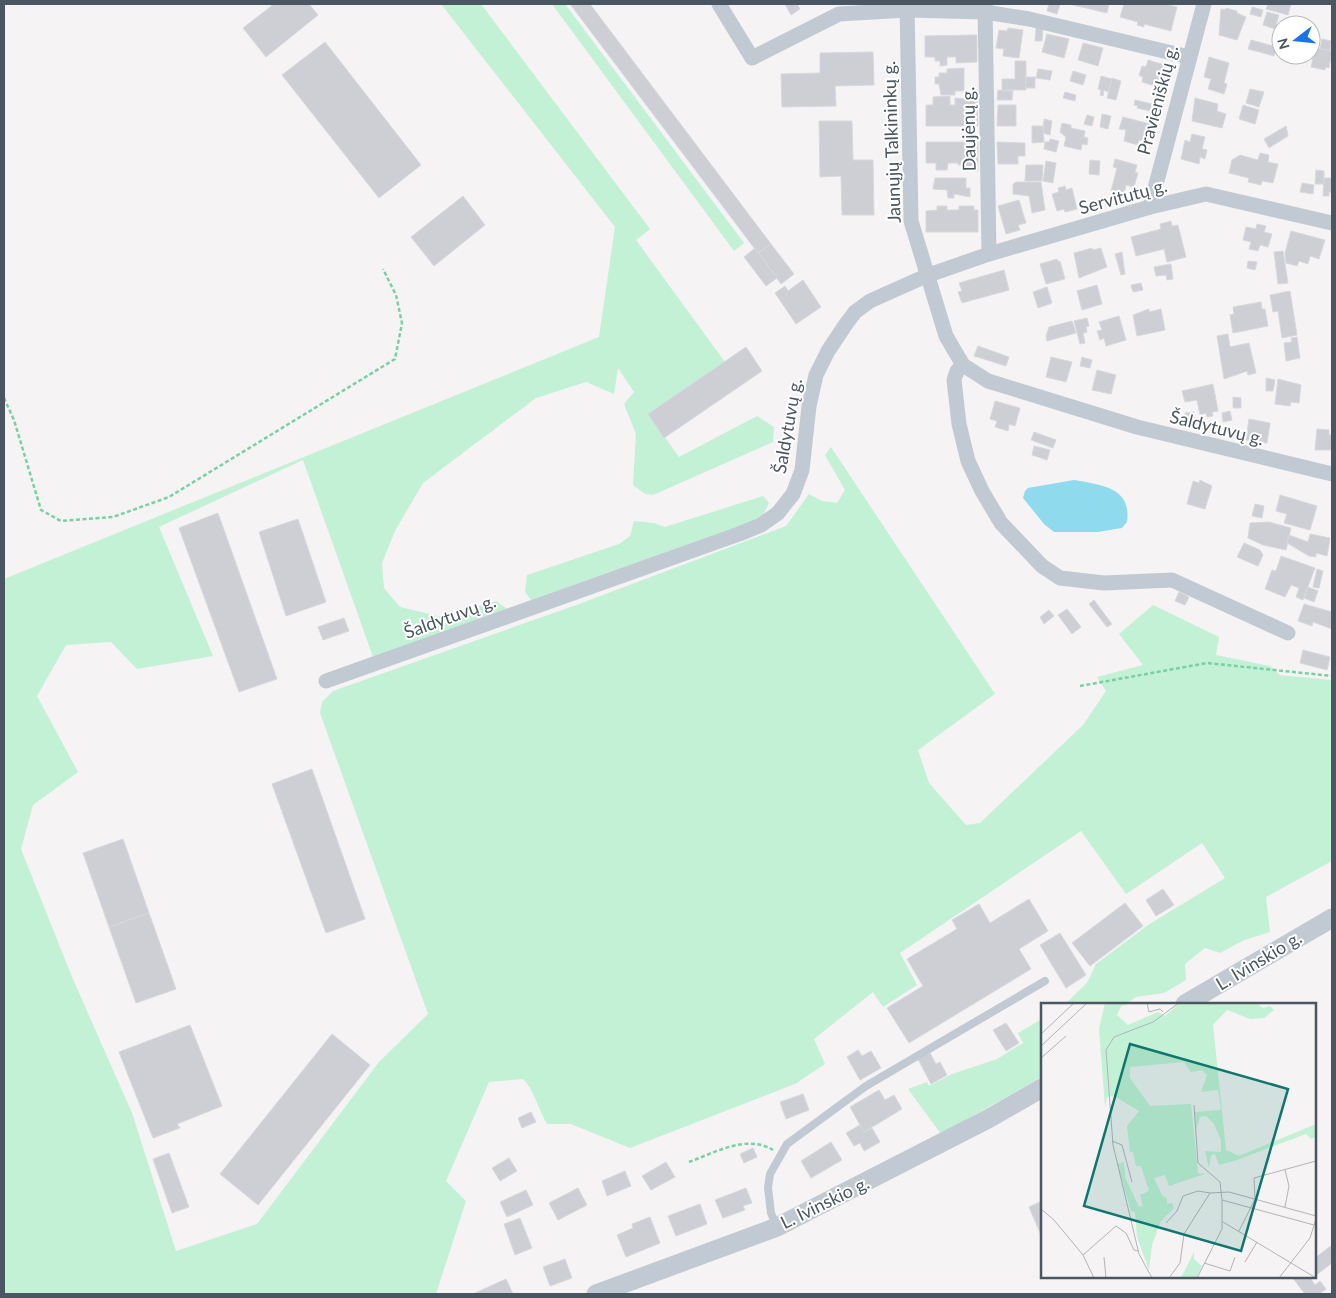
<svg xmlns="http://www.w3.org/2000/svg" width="1336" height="1298" viewBox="0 0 1336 1298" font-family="Lato,sans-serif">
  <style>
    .green { fill: #c3f1d5 }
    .water { fill: #90daee }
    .building { fill: #cdcfd5; stroke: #d7d9de }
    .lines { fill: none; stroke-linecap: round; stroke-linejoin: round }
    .path { stroke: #7ad0a6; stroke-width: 2.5; stroke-dasharray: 4 2.5; stroke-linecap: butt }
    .service { stroke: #c1cad2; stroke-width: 8 }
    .minor { stroke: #c1cad2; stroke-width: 15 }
    .tertiary { stroke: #c1cad2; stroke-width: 19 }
    .labels { text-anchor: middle; stroke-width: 4; stroke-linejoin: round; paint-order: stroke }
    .street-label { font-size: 18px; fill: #4a5661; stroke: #fff }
    .inset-road { fill: none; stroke: #b1b4b9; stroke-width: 1 }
    .view { fill: #0f766e; fill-opacity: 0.15; stroke: #0f766e; stroke-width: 2.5 }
    .inset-edge { fill: none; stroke: #4a5661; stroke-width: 2.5 }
  </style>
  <rect width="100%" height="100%" fill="#f5f3f3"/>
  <g class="green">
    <path d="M441,4H481L650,229L636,240L725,362L648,414L679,457L757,416L774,427L773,442L653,495L645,494L633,485L636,434L624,404L634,392L618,368L614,394L586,382L536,398L423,483L395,531L382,563L384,588L400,607L442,617L496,601L507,609L373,657L303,460L159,527L213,656L137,669L111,642L66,645L37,696L78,772L33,805L21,849L72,977L132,1113L176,1251L257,1224L379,1062L428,1014L320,713L322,702L333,691L579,604L786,526L809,494L822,501L837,503L845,490L825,455L831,447L995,694L918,750L929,783L966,825L980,823L1083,725L1106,691L1097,677L1143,665L1119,634L1153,605L1219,637L1216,655L1270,666L1280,675L1332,680V861L1266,897L1270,932L1244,940L1220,953L1205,948L1185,964L1186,980L1164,993L1136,997L1126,1004H1065L1087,983L1096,964L1148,925L1225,878L1202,843L1126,894L1081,831L900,953L917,985L883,1007L873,992L814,1039L825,1064L795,1084L630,1148L571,1124H547C538,1109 535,1091 523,1079L489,1082L446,1181L466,1201L436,1294H4V579L599,337L615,227Z"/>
    <polygon points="552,4 565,4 744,243 734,251"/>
    <polygon points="763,496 769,503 763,515 744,525 531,600 525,592 527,575 619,544 630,536 634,521 654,523 665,527"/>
    <polygon points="1042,1019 1042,1077 941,1134 908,1089 927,1082 929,1086 952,1074 997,1059 1023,1043 1018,1033"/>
  </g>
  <path class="water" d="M1074,480C1101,485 1132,487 1127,522L1122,528L1098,532H1054L1044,524L1023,498L1025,491L1028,488Z"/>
  <g class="building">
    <polygon points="274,4 309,4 318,15 266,57 243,28"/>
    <polygon points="570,4 590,4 771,244 758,253"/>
    <polygon points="785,4 797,4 800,9 791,15"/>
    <polygon points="1049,4 1060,4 1057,14 1047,11"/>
    <polygon points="1069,4 1109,4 1107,13"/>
    <polygon points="1124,4 1164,4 1177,7 1171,31 1144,24 1144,27 1137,25 1138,22 1120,17"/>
    <polygon points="1268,4 1291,4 1288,15 1266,9"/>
    <polygon points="1252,7 1263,10 1261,17 1250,14"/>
    <polygon points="1226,8 1237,11 1237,13 1246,17 1237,40 1219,35 1221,9 1225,10"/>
    <polygon points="1267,12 1279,15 1275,29 1263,25"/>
    <polygon points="1008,28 1023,30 1019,58 1003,56 1004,49 996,48 999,30 1007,31"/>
    <polygon points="1036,28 1043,28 1042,41 1035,41"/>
    <polygon points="1047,34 1069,39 1064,58 1042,52"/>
    <polygon points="977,35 977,62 956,63 956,57 947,57 947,65 940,66 940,61 935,61 935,57 925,57 925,36"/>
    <polygon points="1322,39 1331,41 1330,51 1320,49"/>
    <polygon points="1251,40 1277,47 1274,56 1248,49"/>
    <polygon points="325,42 421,165 379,198 282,75"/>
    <polygon points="1083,43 1103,48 1098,66 1078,60"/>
    <polygon points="1315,48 1332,51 1329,68 1326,67 1325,70 1311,67"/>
    <polygon points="873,52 874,85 835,86 836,106 782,107 781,74 820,73 820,53"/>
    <polygon points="1209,57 1229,63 1224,83 1227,84 1224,94 1208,89 1211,79 1204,77"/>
    <polygon points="1148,60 1168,66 1162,88 1142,82 1143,77 1139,75 1142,66 1146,67"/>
    <polygon points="1015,61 1026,61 1026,90 1002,90 1002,79 1015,79"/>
    <polygon points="964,68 964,91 955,91 955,95 941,95 939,84 935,84 935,77 939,77 939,73 947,73 947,69"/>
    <polygon points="1038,69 1052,71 1050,80 1036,78"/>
    <polygon points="1073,71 1086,75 1083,85 1070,81"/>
    <polygon points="1101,76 1112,79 1108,92 1104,90 1103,96 1100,95 1101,90 1098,89"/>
    <rect x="1026" y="77" width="9" height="11"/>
    <polygon points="1112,78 1121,81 1116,100 1107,98"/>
    <polygon points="1250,89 1264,92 1259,107 1246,103"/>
    <polygon points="998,90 1013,91 1012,100 997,100"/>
    <polygon points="1065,92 1076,95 1075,101 1063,98"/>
    <polygon points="950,96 950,105 955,105 955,98 977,100 978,126 926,126 926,105 933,105 933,97"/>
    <polygon points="1195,98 1218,104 1217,111 1226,114 1222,128 1192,121"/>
    <polygon points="1135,100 1152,104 1150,111 1137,108 1138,106 1134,105"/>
    <polygon points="998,105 1016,105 1016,126 997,126"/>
    <polygon points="1243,105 1259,110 1255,124 1239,119"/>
    <polygon points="1102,114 1111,116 1108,129 1100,127"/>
    <polygon points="1087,115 1094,117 1092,126 1084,124"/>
    <polygon points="1123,117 1150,124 1146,141 1139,140 1138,145 1124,141 1126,130 1119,129"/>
    <polygon points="1044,119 1052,121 1050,135 1043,133"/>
    <polygon points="819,121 852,121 853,160 873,160 874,215 842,215 841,176 820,177"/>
    <polygon points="1062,123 1071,125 1071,128 1085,131 1084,137 1088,138 1087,145 1082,144 1081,150 1064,146 1066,137 1060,132"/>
    <polygon points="1032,126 1043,126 1044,142 1032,143"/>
    <polygon points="1286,126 1288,136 1269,148 1264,139"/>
    <polygon points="1192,134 1205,137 1202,149 1207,150 1205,159 1200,157 1199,164 1181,159 1185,140 1190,142"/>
    <polygon points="1050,139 1059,141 1056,152 1044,149 1045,142 1049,142"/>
    <polygon points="926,142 978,142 978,171 963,171 963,165 958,165 958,163 948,163 947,170 936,170 936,163 926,163"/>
    <polygon points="997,142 1025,143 1025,156 1018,156 1018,164 998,164"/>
    <polygon points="1260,153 1269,155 1268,162 1278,164 1273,183 1262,181 1261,185 1248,182 1249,178 1229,173 1232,160 1240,155 1258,160"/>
    <polygon points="1115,159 1137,165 1135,172 1138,173 1134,187 1126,185 1124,194 1111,191 1117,168 1113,167"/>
    <polygon points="1090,160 1100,161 1099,175 1089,174"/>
    <polygon points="1046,161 1056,163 1053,183 1043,181"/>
    <polygon points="1026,165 1043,165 1042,181 1025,181"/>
    <polygon points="1316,170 1324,171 1324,184 1315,184"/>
    <polygon points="935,178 966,178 966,188 970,188 970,197 954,194 954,198 948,198 947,190 933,189"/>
    <polygon points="1324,178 1332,178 1332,192 1329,192 1329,196 1323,196"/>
    <polygon points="1016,182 1041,182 1045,210 1032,213 1029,196 1013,194 1013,184"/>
    <polygon points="1302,183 1314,185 1313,194 1300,192"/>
    <polygon points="1065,186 1066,190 1072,188 1077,209 1065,212 1064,209 1057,211 1052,194 1059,192 1058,188"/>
    <polygon points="463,196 485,225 434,266 411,237"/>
    <polygon points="1019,200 1026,223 1018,225 1020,230 1006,234 998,206"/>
    <polygon points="937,206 947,206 947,210 959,210 959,206 974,206 974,210 978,210 978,232 926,232 926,211 937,210"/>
    <polygon points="1171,221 1172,226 1178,225 1186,257 1167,262 1164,249 1136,256 1131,237 1161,229 1160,224"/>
    <polygon points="1257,224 1266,226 1264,232 1272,234 1268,247 1260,245 1258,251 1249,249 1251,242 1243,240 1246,227 1256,229"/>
    <polygon points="1291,231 1325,240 1319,259 1310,256 1308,264 1299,261 1297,266 1286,263 1285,253"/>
    <polygon points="771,244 794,274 781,284 758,253"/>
    <polygon points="755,248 777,278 766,286 744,257"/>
    <polygon points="1092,248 1093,250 1101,248 1107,267 1079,278 1074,253"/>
    <polygon points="1283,251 1288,283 1278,284 1274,252"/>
    <polygon points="1122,252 1125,274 1121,275 1115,254"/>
    <polygon points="1057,259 1058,262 1060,261 1065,279 1046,284 1040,264"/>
    <polygon points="1248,261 1257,262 1255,270 1247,268"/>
    <polygon points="1171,264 1173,279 1167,280 1166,275 1156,276 1154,267"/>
    <polygon points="1004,270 1009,290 962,303 958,292 962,291 959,283"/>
    <polygon points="803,280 821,307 796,324 775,293 785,286 788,291"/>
    <polygon points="1141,283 1143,290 1133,292 1131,285"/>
    <polygon points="1097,285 1102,304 1082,310 1077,291"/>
    <polygon points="1047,287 1052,303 1038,308 1033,292"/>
    <polygon points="1290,291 1297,335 1282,338 1278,311 1273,312 1270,295"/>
    <polygon points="1261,302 1262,309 1265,309 1268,326 1233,333 1230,315 1234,314 1233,307"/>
    <polygon points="1149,309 1149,312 1161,309 1165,330 1137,336 1133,315"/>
    <polygon points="1119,316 1126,340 1106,346 1104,338 1100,340 1097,331 1102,330 1099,322"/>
    <polygon points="1087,318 1089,326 1086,327 1087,332 1083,333 1085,343 1080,344 1074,321"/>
    <polygon points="1072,321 1076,333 1047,341 1046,336 1049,327"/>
    <polygon points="1228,334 1230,347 1249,343 1256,373 1248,375 1247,371 1224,379 1217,336"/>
    <polygon points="1297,337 1300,358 1286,361 1284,343 1292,342 1291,338"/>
    <polygon points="978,346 1009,357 1006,366 974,356"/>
    <polygon points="746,347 762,371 664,438 648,414"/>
    <polygon points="1051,357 1072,362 1066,382 1046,377"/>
    <polygon points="1082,357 1092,360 1090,368 1080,366"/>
    <polygon points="1097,370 1116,375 1111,394 1092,390"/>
    <polygon points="1266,378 1275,380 1273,391 1266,391"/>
    <polygon points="1278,379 1301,385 1299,403 1291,402 1290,406 1275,404"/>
    <polygon points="1213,384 1218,411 1212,412 1213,416 1207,417 1206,413 1200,415 1197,400 1185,402 1182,391"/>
    <polygon points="1233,397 1241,398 1241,408 1233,408"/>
    <polygon points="995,401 1020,408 1015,426 1009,424 1008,431 995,427 997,421 990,419"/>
    <polygon points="1230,411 1232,420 1223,422 1222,413"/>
    <polygon points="1194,412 1196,427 1187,428 1185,413"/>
    <polygon points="1249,419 1270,423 1267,443 1246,440"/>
    <polygon points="1317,429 1329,430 1329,435 1332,435 1332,450 1315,450"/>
    <polygon points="1034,432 1056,440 1053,448 1031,440"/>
    <polygon points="1034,446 1050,450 1047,460 1032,455"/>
    <polygon points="1200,480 1212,486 1205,509 1187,504 1193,481 1199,483"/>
    <polygon points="1280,495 1317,506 1310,530 1284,523 1287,514 1276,511"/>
    <polygon points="1255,504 1264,506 1262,518 1252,516"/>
    <polygon points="218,513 277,679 239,692 179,528"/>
    <polygon points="298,519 326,602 286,616 259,532"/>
    <polygon points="1269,522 1291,528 1286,550 1263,545 1248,538 1250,523"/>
    <polygon points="1310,534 1330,538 1327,556 1316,553 1316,557 1309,556 1287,543 1289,535 1308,542"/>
    <polygon points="1244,543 1260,550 1263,555 1258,566 1237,557"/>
    <polygon points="1281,556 1315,568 1303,600 1296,597 1299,588 1291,585 1285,597 1265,589 1272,570 1276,571"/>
    <polygon points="1317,569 1323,571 1319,588 1313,587"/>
    <polygon points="1308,587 1318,591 1314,602 1304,598"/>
    <polygon points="1179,592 1189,597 1185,605 1175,601"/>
    <polygon points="1094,600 1112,624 1107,627 1089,604"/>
    <polygon points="1304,604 1332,612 1332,629 1313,622 1312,626 1298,621"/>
    <polygon points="1067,609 1081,627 1072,634 1058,615"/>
    <polygon points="1049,610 1054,616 1044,624 1040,617"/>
    <polygon points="344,618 349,631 323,640 318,627"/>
    <polygon points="1303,650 1330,657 1327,670 1300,663"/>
    <polygon points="312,769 365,919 326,933 272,784"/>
    <polygon points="123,839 149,913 109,927 83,853"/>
    <polygon points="1163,889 1174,905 1156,916 1146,900"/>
    <polygon points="1029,899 1048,931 1019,949 1031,969 909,1043 887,1008 923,986 907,959 957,929 952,920 979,904 990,923"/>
    <polygon points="1125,903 1143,926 1090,966 1072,943"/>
    <polygon points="149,913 176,989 136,1003 109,927"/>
    <polygon points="1060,933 1086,975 1066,988 1040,945"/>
    <polygon points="1006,1023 1019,1043 1006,1051 993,1030"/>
    <polygon points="190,1025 222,1106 177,1124 180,1128 153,1138 119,1052"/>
    <polygon points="332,1034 370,1065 258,1205 220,1174"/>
    <polygon points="858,1050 862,1056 871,1051 881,1068 860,1080 847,1057"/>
    <polygon points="930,1053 936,1064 940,1062 947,1075 931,1084 918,1059"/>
    <polygon points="879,1090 885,1100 894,1095 902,1109 864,1132 850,1107"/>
    <polygon points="803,1094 809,1110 786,1119 780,1102"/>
    <polygon points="531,1112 536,1122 522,1128 518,1118"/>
    <polygon points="860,1125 864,1132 872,1128 880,1142 864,1151 860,1143 854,1146 846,1133"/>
    <polygon points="831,1142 842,1160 811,1178 801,1161"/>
    <polygon points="753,1148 757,1157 744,1163 740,1154"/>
    <polygon points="169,1153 189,1207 172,1213 153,1159"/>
    <polygon points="509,1158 517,1171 500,1181 492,1168"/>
    <polygon points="666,1162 675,1177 651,1190 642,1176"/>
    <polygon points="625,1171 631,1186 607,1196 602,1181"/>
    <polygon points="578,1188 587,1205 558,1220 549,1203"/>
    <polygon points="746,1188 752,1203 743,1206 745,1210 723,1218 715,1200"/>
    <polygon points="526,1190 533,1205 507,1217 500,1202"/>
    <polygon points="1042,1201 1042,1234 1041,1235 1029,1207"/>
    <polygon points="700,1204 707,1224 676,1236 668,1216"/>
    <polygon points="650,1217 660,1243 626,1257 617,1235 633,1228 632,1224"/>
    <polygon points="520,1218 532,1248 515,1255 504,1224"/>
    <polygon points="1332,1245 1332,1263 1315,1276 1315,1258"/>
    <polygon points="565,1259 572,1278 550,1286 543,1267"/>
    <polygon points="1292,1277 1314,1277 1311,1279 1315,1285 1320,1281 1326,1289 1319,1294 1305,1294"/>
    <polygon points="506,1279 513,1294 473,1294"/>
  </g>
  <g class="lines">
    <g class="path">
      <polyline points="4,398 14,420 41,510 61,521 113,517 169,497 395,359 402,323 396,295 383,269"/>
      <polyline points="1080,686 1207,663 1332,676"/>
      <path d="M689,1162C716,1152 747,1134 773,1150"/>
    </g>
    <polyline class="service" points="777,1227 771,1213 768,1188 770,1174 787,1144 866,1086 1045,981"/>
    <g class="minor">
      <polyline points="719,4 752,58 839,14 907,10 985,12 1029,19 1189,57"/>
      <polyline points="907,4 911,221 946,336 963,365 988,381 1137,427 1332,474"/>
      <polyline points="985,4 989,254"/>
      <polyline points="1150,207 1204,4"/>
      <polyline points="963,365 957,371 954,380 959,424 968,461 982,491 1001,523 1042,566 1060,578 1104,583 1172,580 1288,633"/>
      <polyline points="326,681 739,534 761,525 778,513 793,494 802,470 809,406 816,375 828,351 846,324 855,312 870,301 926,276 989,254 1150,207 1206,194 1332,223"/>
    </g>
    <g class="tertiary">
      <polyline points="1185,1004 1332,918"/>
      <polyline points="596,1294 777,1227 988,1119 1042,1088"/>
    </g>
  </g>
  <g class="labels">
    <g class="street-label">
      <text transform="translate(1158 100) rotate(-75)" y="6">Pravieniškių g.</text>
      <text transform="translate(969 129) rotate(-91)" y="6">Daujėnų g.</text>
      <text transform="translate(892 142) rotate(-92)" y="6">Jaunųjų Talkininkų g.</text>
      <text transform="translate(1123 197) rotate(-15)" y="6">Servitutų g.</text>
      <text transform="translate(788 426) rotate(-80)" y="6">Šaldytuvų g.</text>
      <text transform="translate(1217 428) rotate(14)" y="6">Šaldytuvų g.</text>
      <text transform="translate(450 617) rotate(-20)" y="6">Šaldytuvų g.</text>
      <text transform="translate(1259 961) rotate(-31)" y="6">L. Ivinskio g.</text>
      <text transform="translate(825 1203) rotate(-26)" y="6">L. Ivinskio g.</text>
    </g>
  </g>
  <g transform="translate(1041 1003)">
    <rect width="275" height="275" fill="#f5f3f3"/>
    <path d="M64,0H90L80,3L76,12L87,22L117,9L124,13L139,0H216L222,5L229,3L233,7L223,15L209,16L186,7L172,22L185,147L198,153L275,121V134L270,136L265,131L196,157L178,162L174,151L170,152L168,165L164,148L180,149V137L173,121L165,113L159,114L155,127L154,109L180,107L177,87L160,89L166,72L161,67L150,69L143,59L89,64V75L109,103L150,101L157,170L164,171L128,183L124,172L113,175L121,192L126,196V201L131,200L133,205L120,218L111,242L108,267L96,234L94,209L90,208L76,161L83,159L84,174L98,204L102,203L99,192L108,188L100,163H95L92,149H89L86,123L98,108L73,93L66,94L64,104L58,26ZM153,249V256L161,263L155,275H140Z" fill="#c3f1d5"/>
    <path class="inset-road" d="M106,0L108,9L119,6L122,9M0,31L33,0M0,43L46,0M0,55L25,33M153,102L157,160L179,179L181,197V226L156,275M71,138L81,142L91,179M244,167L248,183L244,204M181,197L273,222M0,206L13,217L42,252L53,275M182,219L275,275M125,220L136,208L142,193L157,188L169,190M198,228L214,196L213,175L275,158M42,252L75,223L85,230L93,247L97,248M63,254L65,275M204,259L216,239M163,260L189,268L194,254M111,275L98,251L72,142L65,47L73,34L112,19L138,0M128,275L139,260L143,231L169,190L188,189L275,213M238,275L269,235L275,216"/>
    <path class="view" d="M89,41L247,86L200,248L43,203Z"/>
    <rect width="275" height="275" class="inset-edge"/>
  </g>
  <rect width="1336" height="1298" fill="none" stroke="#4a5661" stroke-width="10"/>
  <g transform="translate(1296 40) rotate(254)"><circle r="24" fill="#ffffff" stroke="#b7bbc0"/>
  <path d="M0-4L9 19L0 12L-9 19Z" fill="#1a73e8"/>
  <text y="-8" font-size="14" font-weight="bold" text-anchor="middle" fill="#4a5661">N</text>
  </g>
</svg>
